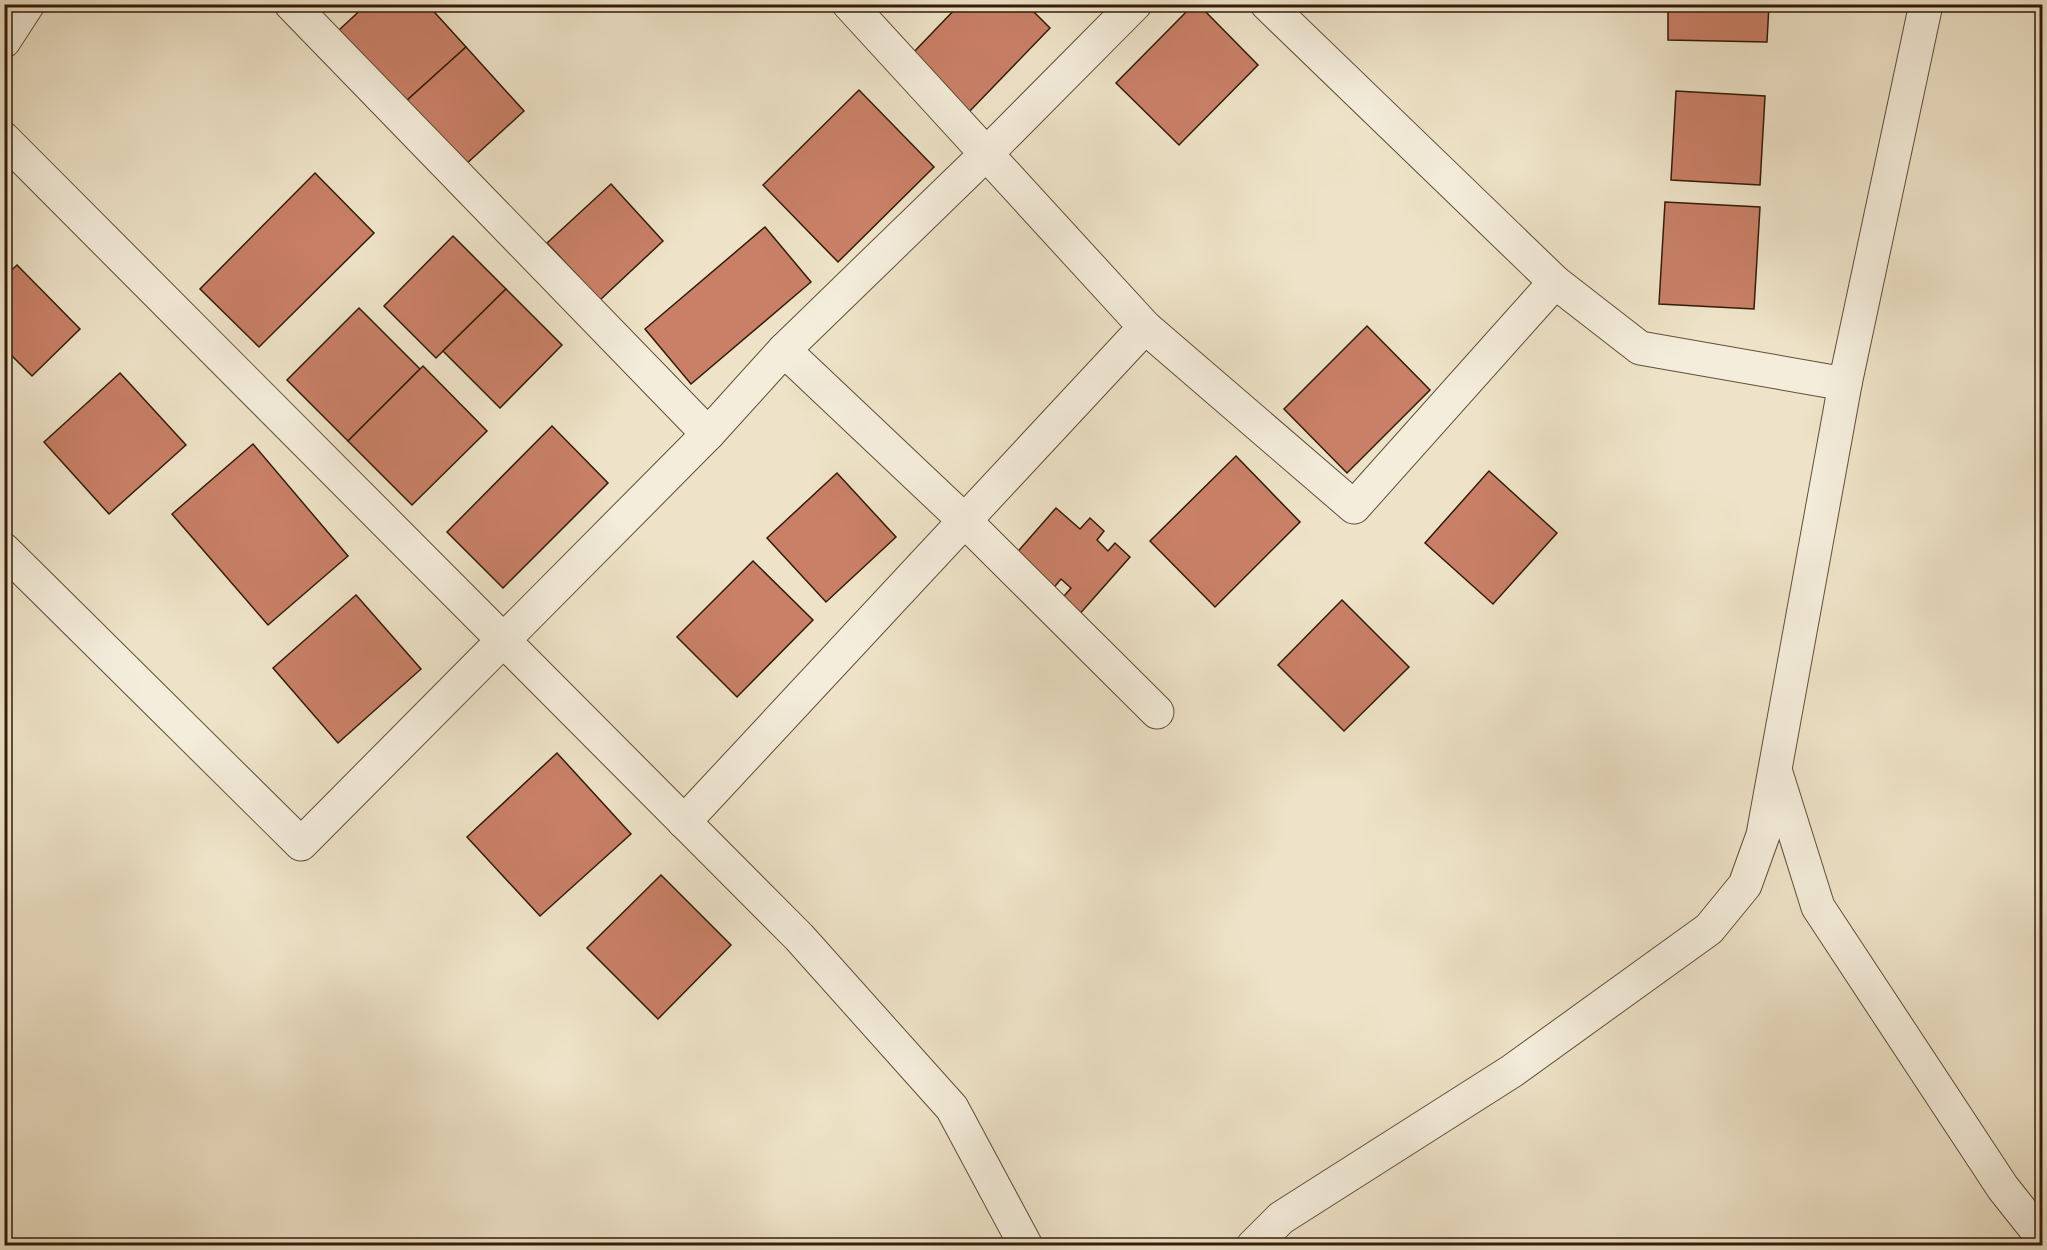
<svg xmlns="http://www.w3.org/2000/svg" width="2047" height="1250" viewBox="0 0 2047 1250" font-family="Alegreya,serif">
  <style>
    .building { fill: #c98067; stroke: #321c08; stroke-width: 1.5 }
    .lines { fill: none; stroke-linecap: round; stroke-linejoin: round }
    .minor-casing { stroke: #614e38; stroke-width: 35 }
    .minor { stroke: #f4eddb; stroke-width: 33 }
  </style>
  <rect width="100%" height="100%" fill="#eee3c8"/>
  <filter id="stains"><feTurbulence type="fractalNoise" baseFrequency=".00333" numOctaves="4"/><feColorMatrix values="0 0 0 0 .2 0 0 0 0 .09 0 0 0 0 .02 0 0 0 .5 -.17"/></filter>
  <radialGradient id="worn" r=".72"><stop offset=".6" stop-color="#630" stop-opacity="0"/><stop offset="1" stop-color="#630" stop-opacity=".3"/></radialGradient>
  <g class="building">
    <polygon points="367,4 427,4 466,47 405,102 339,30"/>
    <polygon points="960,4 1026,4 1050,28 968,113 910,56"/>
    <polygon points="1194,4 1198,4 1258,65 1179,145 1116,83"/>
    <polygon points="1668,4 1769,4 1767,42 1668,40"/>
    <polygon points="466,47 524,111 464,166 405,102"/>
    <polygon points="859,90 934,167 838,262 763,185"/>
    <polygon points="1676,91 1765,96 1760,185 1671,180"/>
    <polygon points="315,173 374,233 259,347 200,289"/>
    <polygon points="611,184 663,241 600,300 547,243"/>
    <polygon points="1665,202 1760,207 1754,309 1659,304"/>
    <polygon points="765,227 811,282 691,384 645,329"/>
    <polygon points="453,236 506,289 436,358 384,306"/>
    <polygon points="17,265 80,329 32,376 4,348 4,277"/>
    <polygon points="506,289 562,345 500,408 443,351"/>
    <polygon points="359,308 420,369 348,441 287,380"/>
    <polygon points="1367,326 1430,390 1347,473 1284,409"/>
    <polygon points="423,366 487,431 412,505 348,441"/>
    <polygon points="120,373 186,445 109,514 44,442"/>
    <polygon points="552,426 608,483 503,588 447,532"/>
    <polygon points="253,444 348,556 268,625 172,514"/>
    <polygon points="1236,456 1300,522 1215,607 1150,541"/>
    <polygon points="1489,471 1557,533 1493,604 1425,543"/>
    <polygon points="837,473 896,537 826,602 767,538"/>
    <polygon points="1056,508 1080,529 1090,518 1104,531 1097,540 1108,551 1115,543 1130,557 1077,617 1059,602 1071,588 1061,579 1051,591 1007,564"/>
    <polygon points="753,561 813,620 737,697 677,637"/>
    <polygon points="356,595 421,669 338,743 273,668"/>
    <polygon points="1342,600 1409,667 1344,731 1278,665"/>
    <polygon points="557,753 631,834 540,916 467,837"/>
    <polygon points="661,875 731,945 658,1019 587,948"/>
  </g>
  <g class="lines">
    <g class="minor-casing">
      <g id="minor">
        <polyline points="291,4 708,434"/>
        <polyline points="849,4 1145,327 1354,507 1555,282"/>
        <polyline points="1267,4 1555,282 1640,348 1845,384"/>
        <polyline points="4,41 28,4"/>
        <polyline points="4,139 799,937 952,1108 1026,1246"/>
        <polyline points="784,350 966,522 1157,712"/>
        <polyline points="4,550 301,844 708,434 784,350 986,154 1135,4"/>
        <polyline points="1776,773 1818,907 2003,1188 2042,1237"/>
        <polyline points="684,822 1145,327"/>
        <polyline points="1253,1246 1281,1218 1512,1071 1709,929 1745,885 1763,835 1845,384 1926,4"/>
      </g>
    </g>
    <use href="#minor" class="minor"/>
  </g>
  <rect width="2047" height="1250" fill="none" stroke="#eee3c8" stroke-width="24"/>
  <rect x="6" y="6" width="2035" height="1238" fill="none" stroke="#321c08" stroke-width="3"/>
  <rect x="12" y="12" width="2023" height="1226" fill="none" stroke="#321c08" stroke-width="1.5"/>
  <rect width="100%" height="100%" filter="url(#stains)"/>
  <rect width="100%" height="100%" fill="url(#worn)"/>
</svg>
